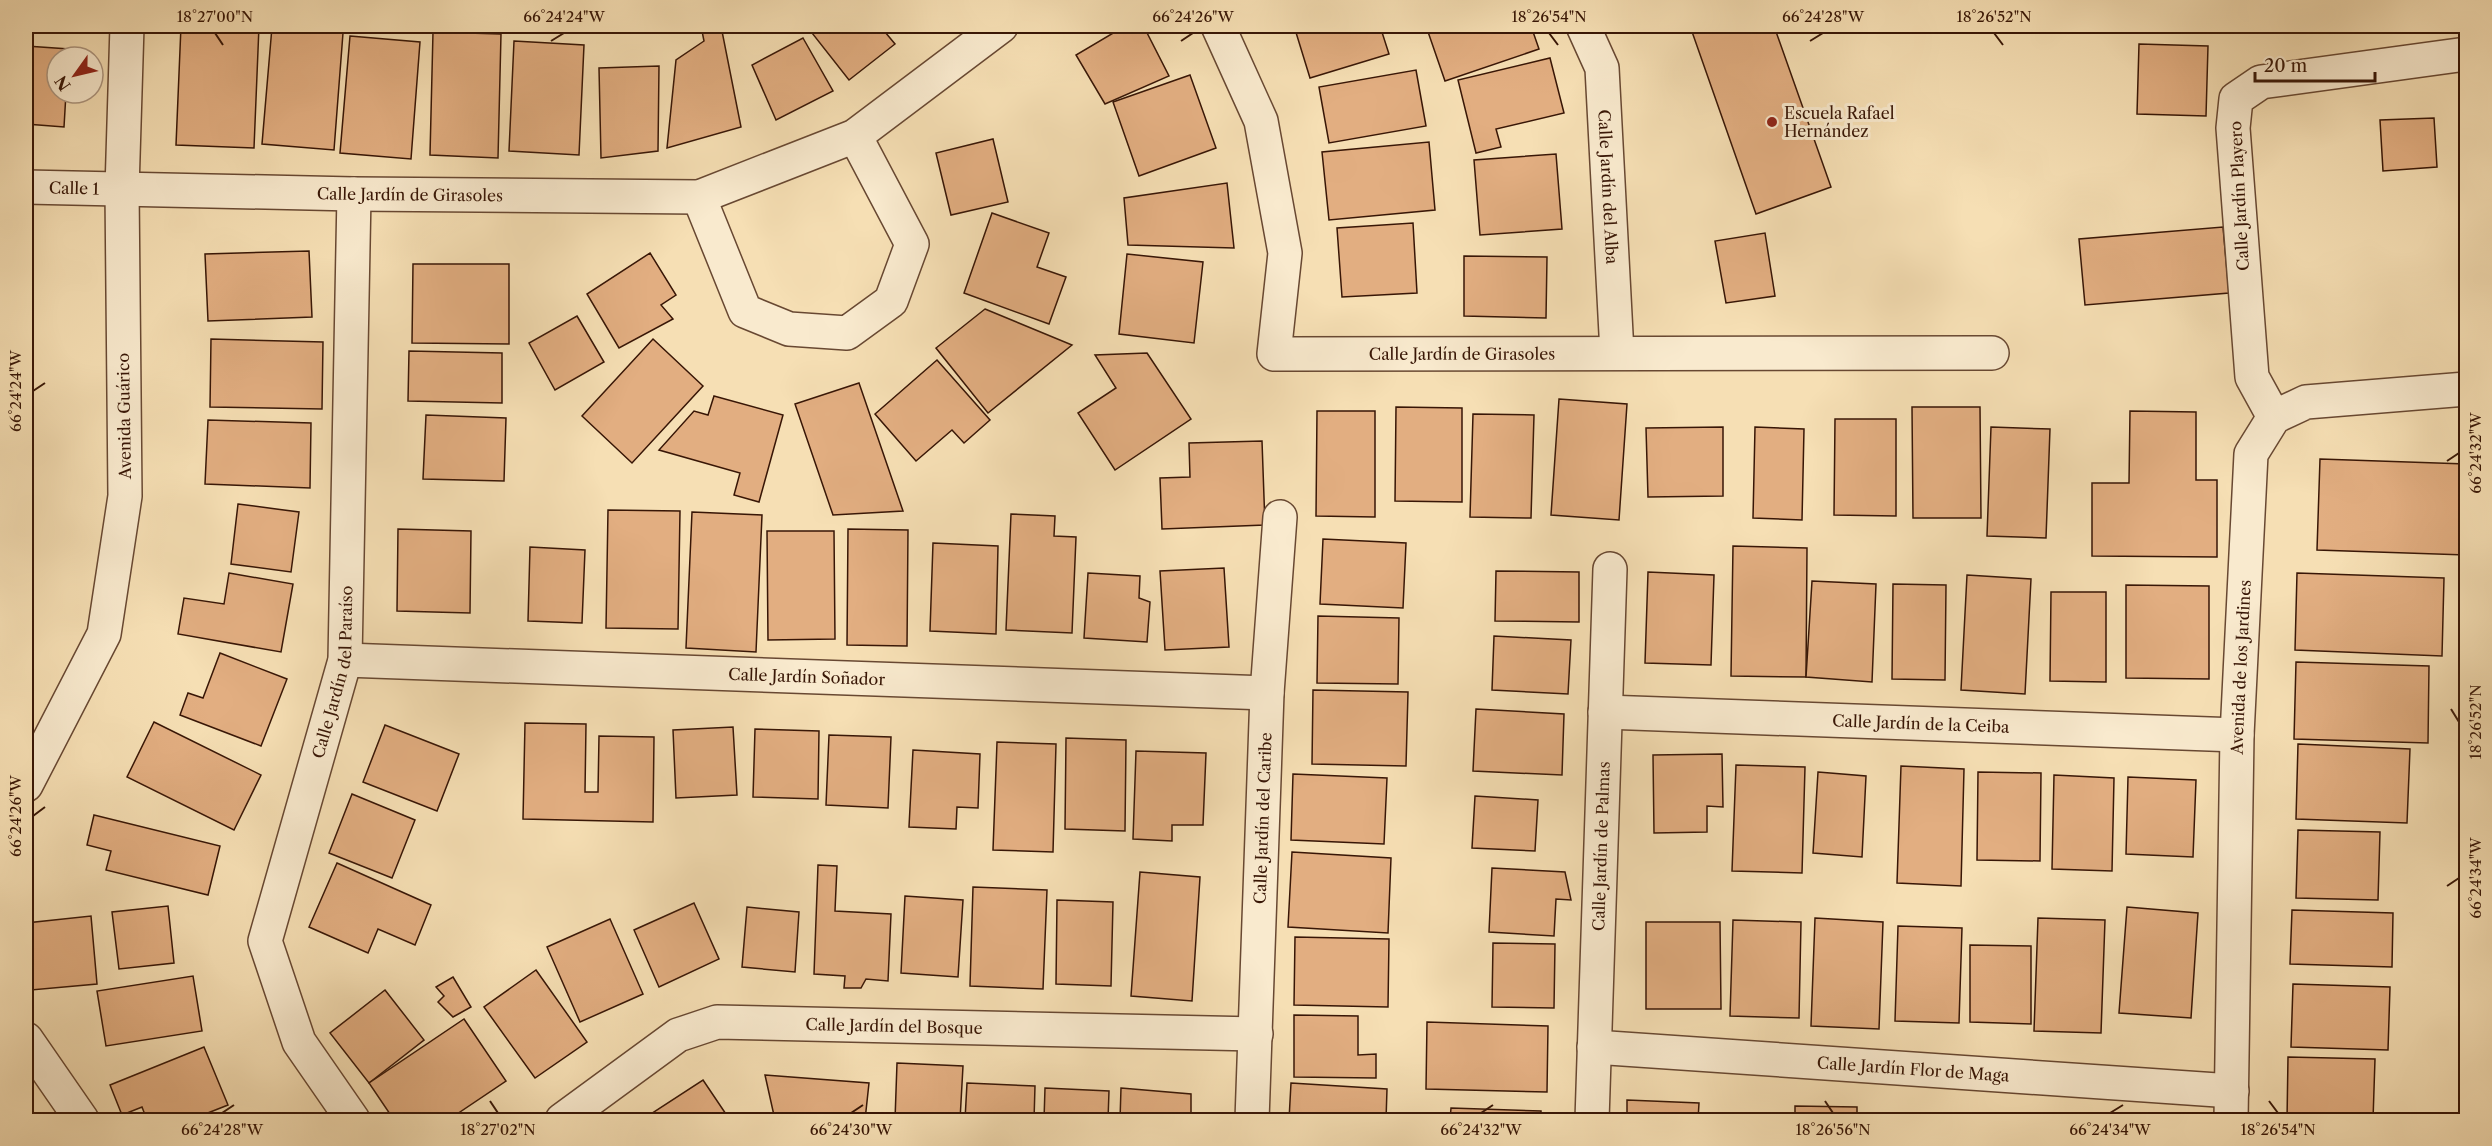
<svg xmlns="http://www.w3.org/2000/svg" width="2492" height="1146" viewBox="0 0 2492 1146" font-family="'Libre Caslon Text',serif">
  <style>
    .building { fill: #e2ae81; stroke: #381606; stroke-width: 1.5 }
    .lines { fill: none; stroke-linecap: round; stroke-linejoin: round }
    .minor-casing { stroke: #684832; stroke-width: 36 }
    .minor { stroke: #f9eace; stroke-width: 33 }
    .ticks { fill: none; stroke: #381606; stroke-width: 2 }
    .poi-dot { fill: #8f2418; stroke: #f9eace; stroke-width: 2 }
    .labels { text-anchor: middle; stroke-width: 6; stroke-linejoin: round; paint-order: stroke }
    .poi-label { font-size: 16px; fill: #381606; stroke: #f9eace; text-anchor: start }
    .street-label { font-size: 16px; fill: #381606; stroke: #f9eace }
    .neatline { fill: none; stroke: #381606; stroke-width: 2 }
    .ticks-label { font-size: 15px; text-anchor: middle; fill: #381606 }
  </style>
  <rect width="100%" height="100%" fill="#f6dfb4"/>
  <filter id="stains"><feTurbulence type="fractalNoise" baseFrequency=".00333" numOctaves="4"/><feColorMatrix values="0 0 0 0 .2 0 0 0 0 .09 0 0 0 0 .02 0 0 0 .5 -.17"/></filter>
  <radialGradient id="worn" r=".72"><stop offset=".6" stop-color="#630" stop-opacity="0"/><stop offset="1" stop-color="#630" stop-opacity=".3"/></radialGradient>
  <g class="building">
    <polygon points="181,26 259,26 254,148 176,145"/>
    <polygon points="701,26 721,26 741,127 667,148 676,60 704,41"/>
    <polygon points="821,26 880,26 895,44 849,80 812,33"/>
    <polygon points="1125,26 1144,27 1169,76 1105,104 1076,55"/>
    <polygon points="1294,26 1380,26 1389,54 1310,78"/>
    <polygon points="1426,26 1531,26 1539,49 1445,81"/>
    <polygon points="1690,26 1774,26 1831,187 1756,214"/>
    <polygon points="272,27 343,33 334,150 262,144"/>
    <polygon points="433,32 501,34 498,158 430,155"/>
    <polygon points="350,36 420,42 411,159 340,153"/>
    <polygon points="803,38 833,91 776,120 752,65"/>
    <polygon points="514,41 584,45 579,155 509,151"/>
    <polygon points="2139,44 2208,46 2206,116 2137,114"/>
    <polygon points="26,46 69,49 68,57 57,57 57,93 66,93 64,127 26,124"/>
    <polygon points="1550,58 1564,113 1496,129 1501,147 1476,153 1458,80"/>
    <polygon points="659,66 658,151 601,158 599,68"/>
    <polygon points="1416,70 1426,126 1329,143 1319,87"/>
    <polygon points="1190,75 1216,148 1139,176 1113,102"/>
    <polygon points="2461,100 2466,100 2466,148 2463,149"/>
    <polygon points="2434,118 2437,167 2383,171 2380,120"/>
    <polygon points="993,139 1008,202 951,215 936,153"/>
    <polygon points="1429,142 1435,210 1329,220 1322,152"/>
    <polygon points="1556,154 1562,229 1480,235 1474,160"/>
    <polygon points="1227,183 1234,248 1128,245 1124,198"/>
    <polygon points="992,213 1049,233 1037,267 1066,277 1049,324 964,293"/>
    <polygon points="1413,223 1417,293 1342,297 1337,228"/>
    <polygon points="2223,227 2229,293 2085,305 2079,239"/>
    <polygon points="1765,233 1775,296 1726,303 1715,241"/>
    <polygon points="309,251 312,317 208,321 205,254"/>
    <polygon points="650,253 676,295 661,305 673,319 619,348 587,294"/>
    <polygon points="1127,254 1203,262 1194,343 1119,334"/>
    <polygon points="1464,256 1547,257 1546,318 1464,316"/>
    <polygon points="413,264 509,264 509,344 412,343"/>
    <polygon points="985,309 1072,345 988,413 936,348"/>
    <polygon points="577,316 604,362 555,390 529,343"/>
    <polygon points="211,339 323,342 322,409 210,407"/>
    <polygon points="653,339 703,386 632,463 582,416"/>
    <polygon points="409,351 502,353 502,403 408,401"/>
    <polygon points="1147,353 1191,419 1115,470 1078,413 1116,388 1095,355"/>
    <polygon points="937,360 990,420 964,443 952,430 916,461 875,414"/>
    <polygon points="859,383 903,511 833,515 795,404"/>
    <polygon points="714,396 783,415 759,502 734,495 740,473 659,450 694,411 708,415"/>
    <polygon points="1559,399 1627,404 1619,520 1551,515"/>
    <polygon points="1396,407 1462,408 1462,502 1395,501"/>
    <polygon points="1912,407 1980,407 1981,518 1913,518"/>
    <polygon points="1317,411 1375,411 1375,517 1316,516"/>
    <polygon points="2130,411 2196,412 2196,480 2217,480 2217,557 2092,556 2092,483 2129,483"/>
    <polygon points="1473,414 1534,415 1531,518 1470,517"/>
    <polygon points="426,415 506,418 504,481 423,479"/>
    <polygon points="1835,419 1896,419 1896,516 1834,515"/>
    <polygon points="208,420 311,423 310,488 205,484"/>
    <polygon points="1723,427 1723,496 1648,497 1646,428"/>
    <polygon points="1755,427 1804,429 1802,520 1753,518"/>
    <polygon points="1991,427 2050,429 2046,538 1987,536"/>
    <polygon points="1262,441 1265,525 1162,529 1160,478 1190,477 1189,443"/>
    <polygon points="2320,459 2466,464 2466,555 2317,550"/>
    <polygon points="238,504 299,512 291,572 231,564"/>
    <polygon points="608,510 680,511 678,629 606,628"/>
    <polygon points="692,512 762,515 756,652 686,648"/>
    <polygon points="1011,514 1055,516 1054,536 1076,537 1072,633 1006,630"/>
    <polygon points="398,529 471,531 470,613 397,611"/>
    <polygon points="848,529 908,530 907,646 847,645"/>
    <polygon points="767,531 834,531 835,639 768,640"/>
    <polygon points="1323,539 1406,543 1403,608 1320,604"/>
    <polygon points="933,543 998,546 996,634 930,631"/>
    <polygon points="1733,546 1807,548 1806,677 1731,676"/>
    <polygon points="530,547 585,550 582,623 528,621"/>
    <polygon points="1224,568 1229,647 1165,650 1160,571"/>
    <polygon points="1496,571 1579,572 1579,622 1495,621"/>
    <polygon points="1648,572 1714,575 1711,665 1645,663"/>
    <polygon points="229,573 293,584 281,652 178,634 184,598 224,604"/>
    <polygon points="1088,573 1140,576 1139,598 1150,602 1147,642 1084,638"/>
    <polygon points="2297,573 2444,578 2442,656 2295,650"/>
    <polygon points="1967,575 2031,579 2025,694 1961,690"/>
    <polygon points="1812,581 1876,584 1872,682 1806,677"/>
    <polygon points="1893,584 1946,585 1945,680 1892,679"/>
    <polygon points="2126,585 2209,586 2209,679 2126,678"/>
    <polygon points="2051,592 2106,592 2106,682 2050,681"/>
    <polygon points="1318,616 1399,618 1398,684 1317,683"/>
    <polygon points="1494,636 1571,640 1568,694 1492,690"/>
    <polygon points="220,653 287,679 261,746 180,715 188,693 203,698"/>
    <polygon points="2296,662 2429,666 2428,743 2294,739"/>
    <polygon points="1313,690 1408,692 1406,766 1312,764"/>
    <polygon points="1476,709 1564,714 1562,775 1473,771"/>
    <polygon points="154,722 261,775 234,830 127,777"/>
    <polygon points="525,723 586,724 585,792 598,792 599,736 654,737 653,822 523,819"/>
    <polygon points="385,725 459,754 437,811 363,782"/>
    <polygon points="733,727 737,795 676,798 673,730"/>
    <polygon points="755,729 819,731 818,799 753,797"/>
    <polygon points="829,735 891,737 888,808 826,805"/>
    <polygon points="1066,738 1126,740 1125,831 1065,829"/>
    <polygon points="997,742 1056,744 1053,852 993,850"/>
    <polygon points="2298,744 2410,749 2407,823 2296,819"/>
    <polygon points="913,750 980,754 978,808 957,807 956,829 909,827"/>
    <polygon points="1136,751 1206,753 1203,825 1172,825 1172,841 1133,839"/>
    <polygon points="1722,754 1723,807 1707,806 1707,832 1654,833 1653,755"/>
    <polygon points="1736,765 1805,767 1802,873 1732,871"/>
    <polygon points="1901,766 1964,769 1961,886 1897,883"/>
    <polygon points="1818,772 1866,776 1862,857 1813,853"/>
    <polygon points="1978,772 2041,773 2040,861 1977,860"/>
    <polygon points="1293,774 1387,778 1384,844 1291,840"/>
    <polygon points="2054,775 2114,778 2112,871 2052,869"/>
    <polygon points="2128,777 2196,780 2193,857 2126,854"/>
    <polygon points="352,794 415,820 392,878 329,853"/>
    <polygon points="1475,796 1538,800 1535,851 1472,848"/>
    <polygon points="94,815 220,846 208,895 106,870 111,851 87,845"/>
    <polygon points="2298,830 2380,832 2378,900 2296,898"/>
    <polygon points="1292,852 1391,858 1388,933 1288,927"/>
    <polygon points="337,863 431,905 415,945 378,929 368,953 309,927"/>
    <polygon points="818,865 837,866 835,911 891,914 888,981 866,979 861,988 844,988 845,976 814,974"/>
    <polygon points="1492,868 1565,872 1571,900 1556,899 1554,936 1489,932"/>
    <polygon points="1140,872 1200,877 1192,1001 1131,996"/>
    <polygon points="973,887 1047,890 1043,989 970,986"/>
    <polygon points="905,896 963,900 958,977 901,973"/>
    <polygon points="1057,900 1113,902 1111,986 1056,984"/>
    <polygon points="694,903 719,959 659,987 634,930"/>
    <polygon points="168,906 174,963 119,969 112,912"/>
    <polygon points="747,907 799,912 795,972 742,967"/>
    <polygon points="2127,907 2198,913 2191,1018 2119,1013"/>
    <polygon points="2292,910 2393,913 2392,967 2290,964"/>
    <polygon points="91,916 97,984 31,990 26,923"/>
    <polygon points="1815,918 1883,922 1879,1029 1811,1026"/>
    <polygon points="2038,918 2105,920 2101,1033 2034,1031"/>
    <polygon points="610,919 643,994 580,1022 547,947"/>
    <polygon points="1733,920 1801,922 1799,1018 1730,1016"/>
    <polygon points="1646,922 1720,922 1721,1009 1646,1009"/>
    <polygon points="1898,926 1962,928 1959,1023 1895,1021"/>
    <polygon points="1295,937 1389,939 1388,1007 1294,1005"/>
    <polygon points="1493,943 1555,944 1554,1008 1492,1007"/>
    <polygon points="1970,945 2031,946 2031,1024 1970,1022"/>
    <polygon points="536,970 587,1042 535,1078 484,1007"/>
    <polygon points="193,976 202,1031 106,1046 97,991"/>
    <polygon points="453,977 471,1007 453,1017 438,1002 444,996 436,987"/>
    <polygon points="2293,984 2390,987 2388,1050 2291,1047"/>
    <polygon points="385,990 424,1040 369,1083 330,1033"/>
    <polygon points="1294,1015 1358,1016 1358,1055 1376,1054 1376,1078 1294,1077"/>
    <polygon points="464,1019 506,1081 448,1120 394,1120 369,1083"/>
    <polygon points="1427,1022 1548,1026 1547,1092 1426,1089"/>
    <polygon points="204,1047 228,1105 190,1120 147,1120 142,1107 122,1115 110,1085"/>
    <polygon points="2288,1057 2375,1059 2373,1120 2287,1120"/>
    <polygon points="897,1063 963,1066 960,1120 895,1120"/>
    <polygon points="765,1075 869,1083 865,1120 775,1120"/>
    <polygon points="703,1080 730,1120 649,1120 646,1117"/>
    <polygon points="967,1083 1035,1086 1034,1120 965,1120"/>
    <polygon points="1291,1083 1387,1089 1386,1120 1289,1120"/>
    <polygon points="1045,1088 1109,1091 1108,1120 1044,1120"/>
    <polygon points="1121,1088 1191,1094 1191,1120 1120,1120"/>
    <polygon points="1627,1100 1699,1103 1698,1120 1627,1120"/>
    <polygon points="1795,1106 1857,1107 1857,1120 1795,1120"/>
    <polygon points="1451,1108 1541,1111 1541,1120 1450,1120"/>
    <polygon points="1871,1113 1929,1114 1929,1120 1871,1120"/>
    <polygon points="1721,1117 1770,1118 1770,1120 1721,1120"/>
    <polygon points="2022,1118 2022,1120 1967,1120 1967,1119"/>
  </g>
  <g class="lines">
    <g class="minor-casing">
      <g id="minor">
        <path id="s1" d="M1218,26L1261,121L1285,253L1274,354L1992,353"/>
        <path id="s2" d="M1583,26L1602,68L1617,353"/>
        <path id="s3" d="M26,187L354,194L699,197L855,136L1001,26"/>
        <polyline points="699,197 745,311 789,329 847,333 891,301 912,244 855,136"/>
        <polyline points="2274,417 2252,377 2233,128 2236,99 2261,82 2466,54"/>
        <path id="s4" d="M345,660L1267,693"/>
        <path id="s5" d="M1605,712L2237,735"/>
        <polyline points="26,785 104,634 125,496 122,189 127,26"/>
        <polyline points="26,1039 82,1120"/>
        <path id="s6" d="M1594,1047L2232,1091"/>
        <path id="s7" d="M353,1120L299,1042L265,941L345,660L354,194"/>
        <path id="s8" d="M562,1120L678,1035L717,1022L1256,1034"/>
        <path id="s9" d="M1252,1120L1267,693L1280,517"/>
        <path id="s10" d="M1592,1120L1610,569"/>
        <path id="s11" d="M2231,1120L2237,735L2251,454L2274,417L2306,402L2466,389"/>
      </g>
    </g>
    <use href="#minor" class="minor"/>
  </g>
  <path class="ticks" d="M215,33L223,45M1549,33L1558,45M1994,33L2003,45M551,41L564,33M1181,41L1193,33M1810,41L1823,33M33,391L45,383M2447,461L2459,453M2451,709L2459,722M33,816L45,807M2447,886L2459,878M490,1101L498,1113M1825,1101L1833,1113M2269,1101L2278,1113M222,1113L234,1105M851,1113L863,1105M1481,1113L1493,1105M2110,1113L2123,1105"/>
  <circle class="poi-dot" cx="1772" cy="122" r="6"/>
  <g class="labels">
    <g class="poi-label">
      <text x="1784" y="119">Escuela Rafael<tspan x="1784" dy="18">Hernández</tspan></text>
    </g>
    <g class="street-label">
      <text dy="6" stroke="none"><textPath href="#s2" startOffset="165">Calle Jardín del Alba</textPath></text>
      <text dy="6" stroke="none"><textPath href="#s3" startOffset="48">Calle 1</textPath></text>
      <text dy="6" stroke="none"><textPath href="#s3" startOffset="384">Calle Jardín de Girasoles</textPath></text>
      <text transform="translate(2239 196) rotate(-93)" y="6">Calle Jardín Playero</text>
      <text dy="6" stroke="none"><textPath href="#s1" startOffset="528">Calle Jardín de Girasoles</textPath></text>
      <text transform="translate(124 416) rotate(-91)" y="6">Avenida Guárico</text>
      <text dy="6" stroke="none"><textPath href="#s11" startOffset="453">Avenida de los Jardines</textPath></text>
      <text dy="6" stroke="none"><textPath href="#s7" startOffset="480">Calle Jardín del Paraíso</textPath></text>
      <text dy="6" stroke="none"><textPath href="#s4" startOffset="462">Calle Jardín Soñador</textPath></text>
      <text dy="6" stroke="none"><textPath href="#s5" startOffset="316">Calle Jardín de la Ceiba</textPath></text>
      <text dy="6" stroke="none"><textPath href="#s9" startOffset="302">Calle Jardín del Caribe</textPath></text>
      <text dy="6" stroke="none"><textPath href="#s10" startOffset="274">Calle Jardín de Palmas</textPath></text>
      <text dy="6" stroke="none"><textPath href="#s8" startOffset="362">Calle Jardín del Bosque</textPath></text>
      <text dy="6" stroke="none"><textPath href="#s6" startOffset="320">Calle Jardín Flor de Maga</textPath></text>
    </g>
  </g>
  <rect width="2492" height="1146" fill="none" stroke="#f6dfb4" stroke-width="66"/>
  <g transform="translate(75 75) rotate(236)"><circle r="28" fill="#f9eace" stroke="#ac957e" stroke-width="1.5"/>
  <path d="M0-4.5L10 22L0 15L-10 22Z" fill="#8f2418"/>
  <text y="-9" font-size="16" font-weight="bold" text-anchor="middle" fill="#381606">N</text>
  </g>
  <path d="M2255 72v9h120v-9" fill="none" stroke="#381606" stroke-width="3"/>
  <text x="2264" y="72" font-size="18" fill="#381606" stroke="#f9eace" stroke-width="4.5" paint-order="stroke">20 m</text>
  <rect x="33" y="33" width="2426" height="1080" class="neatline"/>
  <g class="ticks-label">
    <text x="215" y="22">18°27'00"N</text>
    <text x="564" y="22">66°24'24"W</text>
    <text x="1193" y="22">66°24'26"W</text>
    <text x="1549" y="22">18°26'54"N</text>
    <text x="1823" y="22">66°24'28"W</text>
    <text x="1994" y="22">18°26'52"N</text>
    <text transform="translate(16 391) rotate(-90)" y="5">66°24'24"W</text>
    <text transform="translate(2476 453) rotate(-90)" y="5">66°24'32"W</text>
    <text transform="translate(2476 722) rotate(-90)" y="5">18°26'52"N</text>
    <text transform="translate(16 816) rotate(-90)" y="5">66°24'26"W</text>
    <text transform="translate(2476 878) rotate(-90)" y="5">66°24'34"W</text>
    <text x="222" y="1135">66°24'28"W</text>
    <text x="498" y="1135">18°27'02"N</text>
    <text x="851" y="1135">66°24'30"W</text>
    <text x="1481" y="1135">66°24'32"W</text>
    <text x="1833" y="1135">18°26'56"N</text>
    <text x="2110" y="1135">66°24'34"W</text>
    <text x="2278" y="1135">18°26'54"N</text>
  </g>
  <rect width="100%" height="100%" filter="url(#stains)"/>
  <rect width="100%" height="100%" fill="url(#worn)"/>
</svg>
